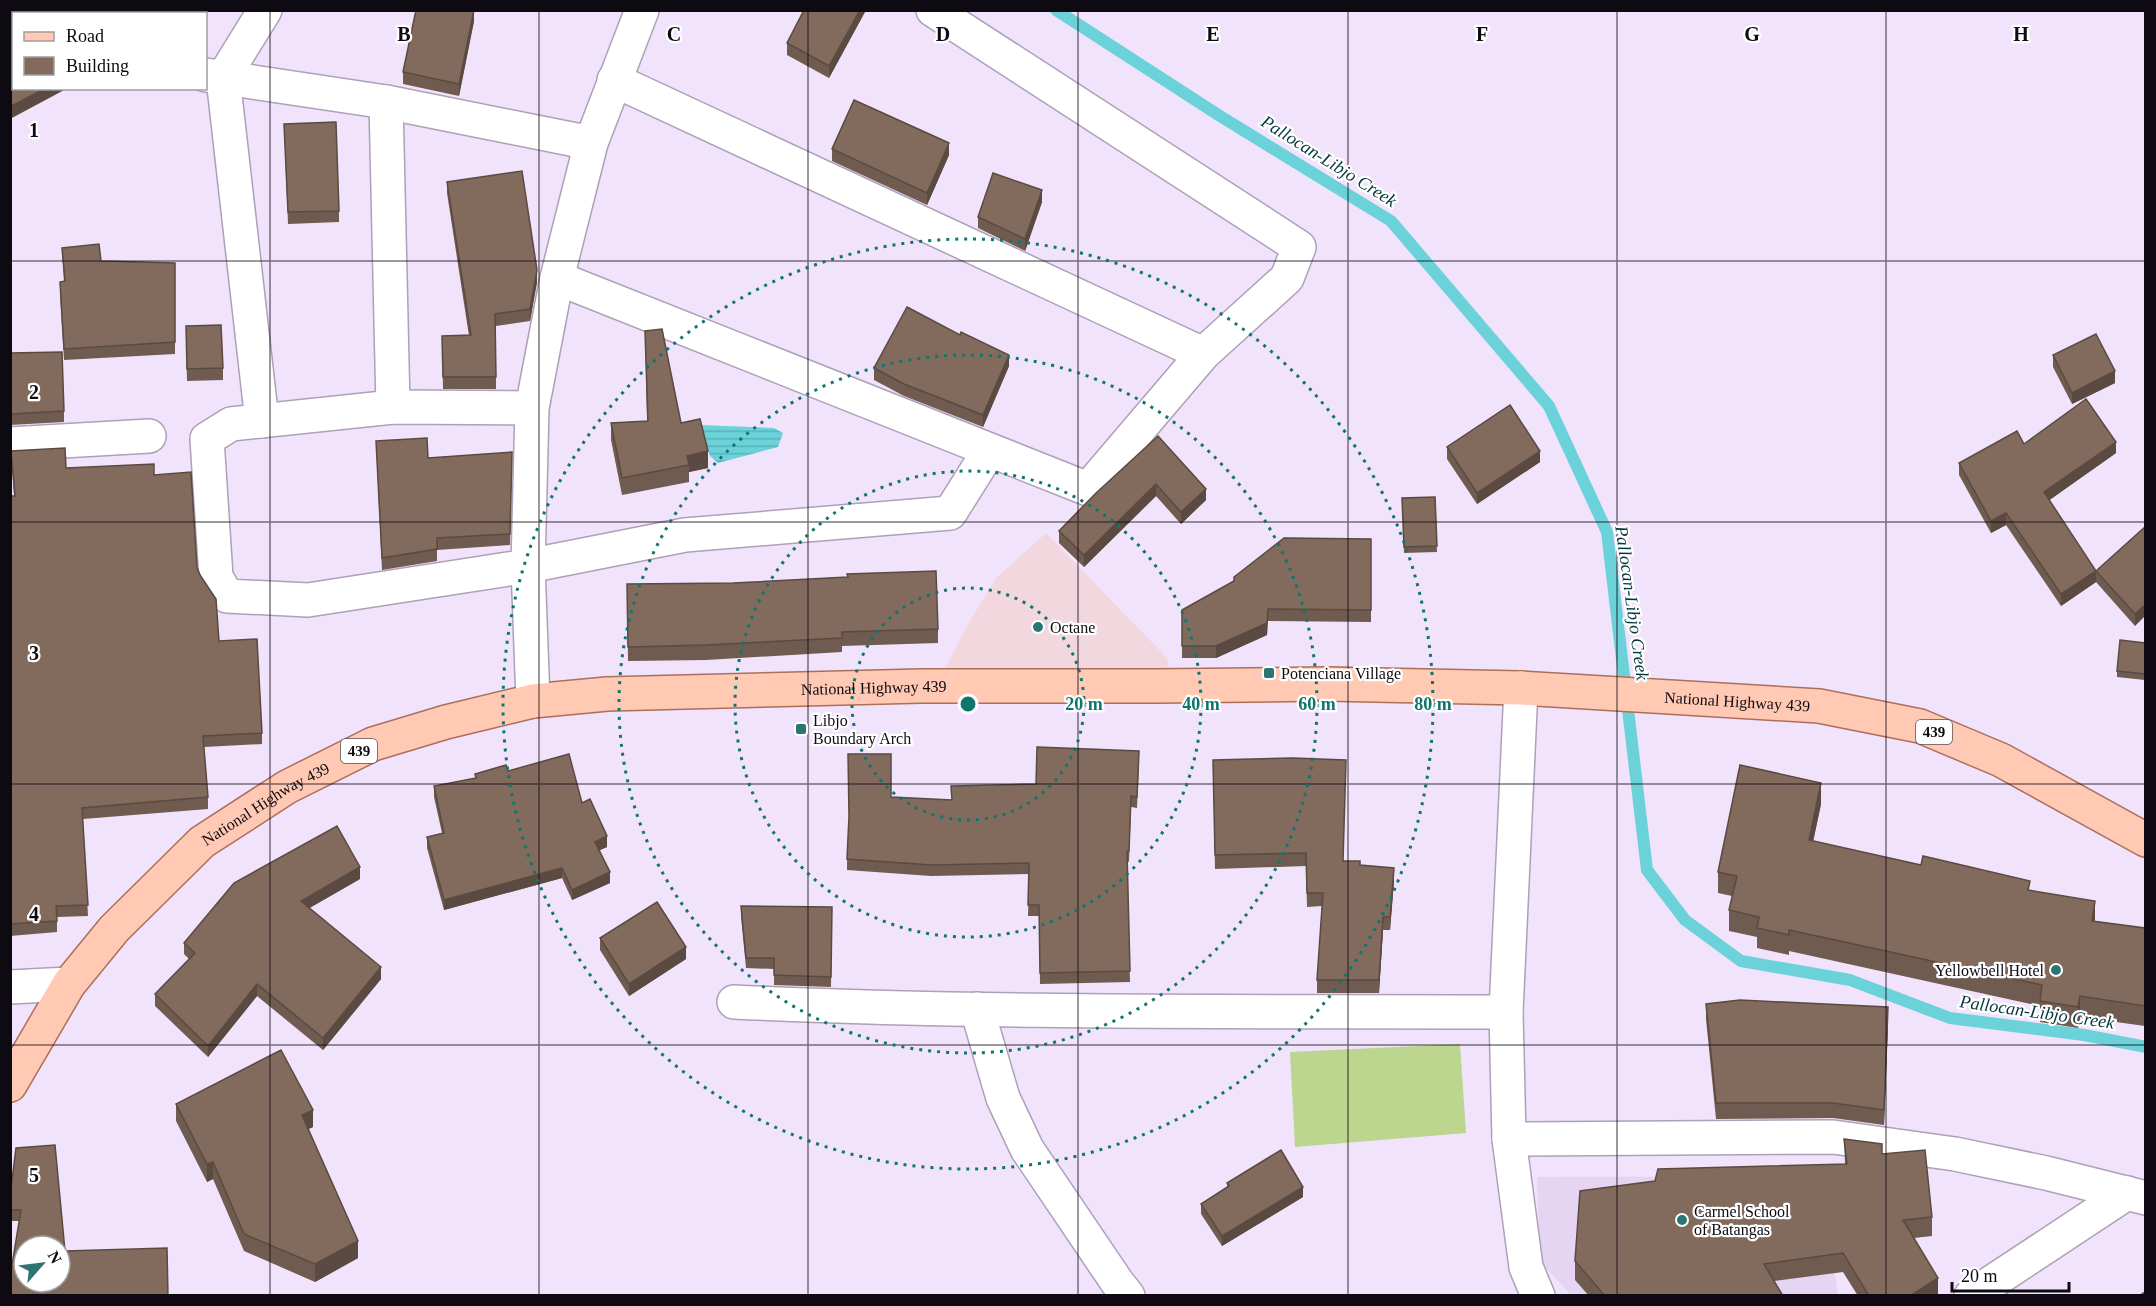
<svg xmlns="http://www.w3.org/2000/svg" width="2156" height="1306" viewBox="0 0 2156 1306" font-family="'Times New Roman',serif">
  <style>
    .commercial { fill: #f2d8de }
    .built { fill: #e5d4f2 }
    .garden { fill: #bcd58f }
    .water { fill: url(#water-rules) }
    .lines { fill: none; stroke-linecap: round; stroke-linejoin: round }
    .stream { stroke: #6ad2d8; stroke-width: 12 }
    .street-casing { stroke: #ada0b7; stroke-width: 36 }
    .primary-casing { stroke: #ab6f5b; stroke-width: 36 }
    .street { stroke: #fff; stroke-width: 33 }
    .primary { stroke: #ffc9b4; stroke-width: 33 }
    .wall { fill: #705b50 }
    .shaded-wall { fill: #5b4a41 }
    .building { fill: #826a5d; stroke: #5b4a41; stroke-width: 1.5; fill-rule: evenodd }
    .grid { fill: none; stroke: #0e0a12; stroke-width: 1.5; stroke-opacity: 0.55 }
    .ring { fill: none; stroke: #0f766e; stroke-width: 3; stroke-dasharray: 3 6 }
    .poi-dot { fill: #2b7573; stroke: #fff; stroke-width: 2 }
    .labels { text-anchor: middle; stroke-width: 4.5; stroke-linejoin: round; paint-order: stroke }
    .shield { fill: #fff; stroke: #565459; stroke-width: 1.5 }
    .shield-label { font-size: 15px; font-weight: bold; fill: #0e0a12 }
    .poi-label { font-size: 16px; fill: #0e0a12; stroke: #fff; text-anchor: start }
    .street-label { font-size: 16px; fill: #0e0a12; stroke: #fff }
    .water-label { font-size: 18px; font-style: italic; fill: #03373a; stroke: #fff }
    .grid-label { font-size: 20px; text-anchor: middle; font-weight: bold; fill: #0e0a12; stroke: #fff; stroke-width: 4.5; stroke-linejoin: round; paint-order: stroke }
    .centre { fill: #0f766e; stroke: #fff; stroke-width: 3 }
    .ring-label { font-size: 18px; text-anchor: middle; font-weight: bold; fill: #0f766e; stroke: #fff; stroke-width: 4.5; stroke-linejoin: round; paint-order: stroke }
  </style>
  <defs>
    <pattern id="water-rules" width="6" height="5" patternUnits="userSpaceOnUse" patternTransform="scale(1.5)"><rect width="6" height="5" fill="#6ad2d8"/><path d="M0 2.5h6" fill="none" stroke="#5bb3b8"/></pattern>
  </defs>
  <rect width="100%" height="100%" fill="#f1e3fc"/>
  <polygon class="commercial" points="1046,533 1168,659 1169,669 944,671 965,629 996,578"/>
  <polygon class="built" points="1820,1176 1838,1295 1571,1295 1540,1262 1537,1177"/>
  <polygon class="garden" points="1460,1044 1466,1133 1295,1147 1290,1052"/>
  <polygon class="water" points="700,425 774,428 783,433 778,447 718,463 710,456"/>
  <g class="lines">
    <polyline class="stream" points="1056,10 1220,116 1391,221 1549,406 1607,532 1647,870 1685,920 1741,961 1850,980 1950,1018 2084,1035 2146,1047"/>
    <g class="street-casing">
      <g id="street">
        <polyline points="206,75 386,102 591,143"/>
        <polyline points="614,80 1203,354"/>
        <polyline points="386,102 393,407"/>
        <polyline points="557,278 1088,489 1203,354 1287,278 1299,247 933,10"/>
        <polyline points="532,408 393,407 231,424 207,439 216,577 227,596 308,600 528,566 685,535 950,513 989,451"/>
        <polyline points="262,421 223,78 265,10"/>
        <polyline points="10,444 149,436"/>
        <polyline points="1521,688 1506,1012 1509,1139 1526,1267 1538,1296"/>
        <polyline points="533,701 528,566 532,408 557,278 591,143 642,10"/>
        <polyline points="10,987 69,984"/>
        <path d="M734,1002C991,1014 1249,1011 1506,1012"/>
        <polyline points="977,1009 1003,1098 1027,1149 1117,1282 1128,1296"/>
        <polyline points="1509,1139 1833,1137 1955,1154 2046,1173 2146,1198"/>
        <polyline points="1971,1296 2127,1193"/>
      </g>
    </g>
    <g class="primary-casing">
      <g id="primary">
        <path id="s1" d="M10,1085L69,984L114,929L202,842L287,787L373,744L446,722L533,701L607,694L921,686H1158L1327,684L1521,688L1819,706L1920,726L2001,760L2146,840"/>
      </g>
    </g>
    <use href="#street" class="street"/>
    <use href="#primary" class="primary"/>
  </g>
  <g class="wall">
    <polygon points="804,10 866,10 829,78 787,55 787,43"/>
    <polygon points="474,21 459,96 403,84 403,72"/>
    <polygon points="284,124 339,211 339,222 288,224"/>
    <polygon points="832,149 949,155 927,205 832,161"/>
    <polygon points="447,182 537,282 530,321 496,326 496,389 443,389 442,336 469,336 447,193"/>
    <polygon points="1042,202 1025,251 978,228 978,217"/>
    <polygon points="62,248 101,261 175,263 175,354 64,360 60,294 60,282 64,282"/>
    <polygon points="645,331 681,423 708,468 689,472 689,482 622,495 611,440 611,423 647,421"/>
    <polygon points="960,335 1009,366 983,427 904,396 874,380 874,368"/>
    <polygon points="186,338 223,368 223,380 187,381"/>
    <polygon points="10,353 64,411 64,422 10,425"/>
    <polygon points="2053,355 2115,383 2072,404 2053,367"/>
    <polygon points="1158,436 1206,500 1181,524 1156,496 1084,567 1059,543 1059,531"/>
    <polygon points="376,441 428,458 512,452 510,545 437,550 437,561 382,570"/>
    <polygon points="2024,444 2116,453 2049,500 2096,571 2145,527 2135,626 2096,582 2061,606 2006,525 1991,533 1959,475 1959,463"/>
    <polygon points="1447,447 1540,462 1477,504 1447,459"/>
    <polygon points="11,451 66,468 154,475 197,567 219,641 262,733 262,744 204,747 208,797 208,809 83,819 88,916 57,917 57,932 10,936 10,496 14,496"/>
    <polygon points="1435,497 1437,552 1404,553 1402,498"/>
    <polygon points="1371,539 1371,622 1268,621 1267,635 1216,658 1182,658 1182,610"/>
    <polygon points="627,584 938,629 938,643 842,646 842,652 706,660 628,661"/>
    <polygon points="2145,643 2145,680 2117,677 2117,671"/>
    <polygon points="1213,760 1344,861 1360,865 1394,881 1390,930 1383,930 1379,993 1317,993 1317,980 1322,906 1307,907 1306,866 1215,869"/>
    <polygon points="1139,762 1137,808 1131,807 1129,862 1127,861 1130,982 1040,984 1039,916 1028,916 1029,874 931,876 847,870 847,859 891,797 951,800 1036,784"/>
    <polygon points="508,771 582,803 607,847 600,850 610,883 572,900 562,878 444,910 427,848 427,837 442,833 434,797 434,786 475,778 475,774"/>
    <polygon points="1821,804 1813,841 2030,890 2095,921 2145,928 2145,1026 2080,1017 2078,1028 2040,1022 2040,1006 1789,951 1789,955 1757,948 1757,937 1729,931 1729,910 1732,896 1718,893 1718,872"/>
    <polygon points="360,879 309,908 381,979 323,1050 257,996 208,1057 155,1006 155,994 189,959 184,954 184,943"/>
    <polygon points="741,906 832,907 831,987 774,985 774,969 746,968 741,916"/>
    <polygon points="600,938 686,959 629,996 600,950"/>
    <polygon points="1706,1004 1888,1023 1884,1125 1833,1118 1716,1119 1706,1019"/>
    <polygon points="176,1104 313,1127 308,1129 358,1258 315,1282 244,1251 213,1179 207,1182 176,1121"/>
    <polygon points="1844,1139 1882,1154 1932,1217 1932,1236 1914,1238 1938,1296 1858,1296 1843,1272 1774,1281 1783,1296 1589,1296 1575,1280 1575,1261 1655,1181 1845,1164"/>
    <polygon points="1227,1183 1303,1197 1222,1246 1201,1214 1201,1204 1227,1187"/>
    <polygon points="10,1196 65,1251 10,1296 19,1221 10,1221"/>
  </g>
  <g class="shaded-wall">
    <polygon points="474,10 474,21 459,96 459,84"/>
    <polygon points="860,10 866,10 829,78 829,66"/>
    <polygon points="46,88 68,88 10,119 10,107"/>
    <polygon points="949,143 949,155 927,205 927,193"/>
    <polygon points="1042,190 1042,202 1025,251 1025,239"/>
    <polygon points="537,270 537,282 530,321 530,309"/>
    <polygon points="1009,355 1009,366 983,427 983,415"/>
    <polygon points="2115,371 2115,383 2072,404 2072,393"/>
    <polygon points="2116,442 2116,453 2044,504 2044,492"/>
    <polygon points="708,451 708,468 689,472 689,465 687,456"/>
    <polygon points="1540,451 1540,462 1477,504 1477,493"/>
    <polygon points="1156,484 1156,496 1084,567 1084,555"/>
    <polygon points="1206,489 1206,500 1181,524 1181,512"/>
    <polygon points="2006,513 2006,525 1991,533 1991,521"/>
    <polygon points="2096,571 2096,582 2061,606 2061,594"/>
    <polygon points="2145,605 2145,616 2135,626 2135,614"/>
    <polygon points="1268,609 1267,635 1216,658 1216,646"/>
    <polygon points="1821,783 1821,804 1809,861 1809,840"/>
    <polygon points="607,836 607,847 595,852 595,842"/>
    <polygon points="360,867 360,879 301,913 301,901"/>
    <polygon points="562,868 562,878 444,910 444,900"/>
    <polygon points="1394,868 1394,881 1390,930 1390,917"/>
    <polygon points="610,872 610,883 572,900 572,890"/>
    <polygon points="2095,901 2095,922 2092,921"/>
    <polygon points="1383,917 1383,930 1379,993 1379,980"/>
    <polygon points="686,947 686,959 629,996 629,984"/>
    <polygon points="381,967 381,979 323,1050 323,1038"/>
    <polygon points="257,984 257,996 208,1057 208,1046"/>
    <polygon points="2080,996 2080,1017 2078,1028 2078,1007"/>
    <polygon points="1888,1007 1888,1023 1884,1125 1884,1110"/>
    <polygon points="313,1110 313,1127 302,1132 302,1115"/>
    <polygon points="213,1162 213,1179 207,1182 207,1164"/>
    <polygon points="1303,1187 1303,1197 1222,1246 1222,1236"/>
    <polygon points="358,1241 358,1258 315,1282 315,1264"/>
    <polygon points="1938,1278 1938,1296 1910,1296"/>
  </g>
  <g class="building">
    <polygon points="10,10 46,10 48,14 14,14 14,88 46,88 10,107"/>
    <polygon points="416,10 474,10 459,84 403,72"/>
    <polygon points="804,10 860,10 829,66 787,43"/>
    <polygon points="854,100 949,143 927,193 832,149"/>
    <polygon points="336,122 339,211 288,212 284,124"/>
    <polygon points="522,171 537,270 530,309 495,314 496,377 443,377 442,336 471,335 447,182"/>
    <polygon points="993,173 1042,190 1025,239 978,217"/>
    <polygon points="99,244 101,261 175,263 175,342 64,349 60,282 65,281 62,248"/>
    <polygon points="907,307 960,335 961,332 1009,355 983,415 904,384 874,368"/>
    <polygon points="221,325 223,368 187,369 186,326"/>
    <polygon points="662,329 681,423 700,419 708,451 687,456 689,465 622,478 611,423 648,421 645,331"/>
    <polygon points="2096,334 2115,371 2072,393 2053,355"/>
    <polygon points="62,352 64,411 10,414 10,353"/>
    <polygon points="2086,399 2116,442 2044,492 2096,571 2061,594 2006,513 1991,521 1959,463 2017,431 2024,444"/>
    <polygon points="1510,405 1540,451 1477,493 1447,447"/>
    <polygon points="1158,436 1206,489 1181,512 1156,484 1084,555 1059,531 1095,494"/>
    <polygon points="427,438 428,458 512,452 510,534 437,538 437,549 382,558 376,441"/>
    <polygon points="65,448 66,468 154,464 154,475 191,472 197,567 200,575 216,599 219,641 257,639 262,733 203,736 208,797 82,808 88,905 56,906 57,921 10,924 10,496 15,496 11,451"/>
    <polygon points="1435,497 1437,546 1404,547 1402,498"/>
    <polygon points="2145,527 2145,605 2135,614 2096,571"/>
    <polygon points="1284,538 1371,539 1371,610 1268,609 1267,623 1216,646 1182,646 1182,610 1234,581 1234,577"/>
    <polygon points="936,571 938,629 842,632 842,638 706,645 628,647 627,584 733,583 848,577 847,574"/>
    <polygon points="2120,640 2145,643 2145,674 2117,671"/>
    <polygon points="1037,747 1139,751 1137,797 1131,796 1129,851 1127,851 1130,971 1040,973 1039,905 1028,905 1029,863 931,865 847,859 849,816 848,754 891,754 891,797 952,800 951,786 1036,784"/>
    <polygon points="569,754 582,803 590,799 607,836 595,842 610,872 572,890 562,868 444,900 427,837 444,833 434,786 476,778 475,774 506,765 508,771"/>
    <polygon points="1293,758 1346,760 1343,861 1360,861 1360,865 1394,868 1390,917 1383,917 1379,980 1317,980 1323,893 1307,893 1306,853 1215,855 1213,760"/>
    <polygon points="1740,765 1821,783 1809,840 1921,865 1923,856 2030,881 2028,890 2095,901 2092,921 2145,928 2145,1006 2080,996 2078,1007 2040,1001 2042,985 1789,930 1789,935 1757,928 1759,917 1729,910 1737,876 1718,872"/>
    <polygon points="337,826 360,867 301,901 381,967 323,1038 257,984 208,1046 155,994 195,953 184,943 234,883"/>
    <polygon points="657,902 686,947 629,984 600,938"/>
    <polygon points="741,906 832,907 831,977 774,975 774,958 746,958"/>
    <polygon points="1740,1000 1888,1007 1884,1110 1833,1103 1716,1103 1706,1004"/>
    <polygon points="281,1050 313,1110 302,1115 358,1241 315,1264 244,1234 213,1162 207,1164 176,1104"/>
    <polygon points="1844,1139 1882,1144 1882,1154 1925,1150 1932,1217 1903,1220 1938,1278 1910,1296 1869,1296 1843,1253 1764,1264 1783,1296 1605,1296 1575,1261 1580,1191 1655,1181 1658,1169 1847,1164"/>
    <path d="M55,1145L65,1251L167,1248L168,1296H10V1277L21,1210H10V1196L16,1148ZM24,1246H60V1282H24Z"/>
    <polygon points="1281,1150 1303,1187 1222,1236 1201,1204 1229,1186 1227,1183"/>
    <polygon points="2145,1292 2145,1296 2139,1296"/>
  </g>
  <path class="grid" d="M270,10V1296M539,10V1296M808,10V1296M1078,10V1296M1348,10V1296M1617,10V1296M1886,10V1296M10,261H2146M10,522H2146M10,784H2146M10,1045H2146"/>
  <g class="ring">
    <circle cx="968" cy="704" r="116"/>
    <circle cx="968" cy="704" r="233"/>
    <circle cx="968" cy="704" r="349"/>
    <circle cx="968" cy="704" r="465"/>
  </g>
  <g class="poi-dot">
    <circle cx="1038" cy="627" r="6"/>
    <rect x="1263" y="667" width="12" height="12" rx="3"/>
    <rect x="795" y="723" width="12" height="12" rx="3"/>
    <circle cx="2056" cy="970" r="6"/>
    <circle cx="1682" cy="1220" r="6"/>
  </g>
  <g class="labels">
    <g class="shield">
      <rect x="1916" y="720" width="36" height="24" rx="4.5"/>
      <rect x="341" y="739" width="36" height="24" rx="4.5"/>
    </g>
    <g class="shield-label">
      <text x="1934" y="737">439</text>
      <text x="359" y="756">439</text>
    </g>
    <g class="poi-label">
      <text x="1050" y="633">Octane</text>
      <text x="1281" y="679">Potenciana Village</text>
      <text x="813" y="726">Libjo<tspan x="813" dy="18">Boundary Arch</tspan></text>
      <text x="2044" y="976" text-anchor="end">Yellowbell Hotel</text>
      <text x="1694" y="1217">Carmel School<tspan x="1694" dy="18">of Batangas</tspan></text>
    </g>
    <g class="street-label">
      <text dy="6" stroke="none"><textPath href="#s1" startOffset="1016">National Highway 439</textPath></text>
      <text dy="6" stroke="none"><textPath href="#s1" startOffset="1880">National Highway 439</textPath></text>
      <text dy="6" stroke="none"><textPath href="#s1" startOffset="386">National Highway 439</textPath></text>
    </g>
    <g class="water-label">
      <text transform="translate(1329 161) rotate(32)" y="6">Pallocan-Libjo Creek</text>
      <text transform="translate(1632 603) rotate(82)" y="6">Pallocan-Libjo Creek</text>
      <text transform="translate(2037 1012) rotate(8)" y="6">Pallocan-Libjo Creek</text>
    </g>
  </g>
  <g class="grid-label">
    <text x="404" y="41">B</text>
    <text x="674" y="41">C</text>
    <text x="943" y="41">D</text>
    <text x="1213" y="41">E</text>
    <text x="1482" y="41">F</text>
    <text x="1752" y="41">G</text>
    <text x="2021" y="41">H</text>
    <text x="34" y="137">1</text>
    <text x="34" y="399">2</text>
    <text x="34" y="660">3</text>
    <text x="34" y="921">4</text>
    <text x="34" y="1182">5</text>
  </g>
  <circle cx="968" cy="704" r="9" class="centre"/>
  <g class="ring-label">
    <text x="1084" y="710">20 m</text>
    <text x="1201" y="710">40 m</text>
    <text x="1317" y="710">60 m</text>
    <text x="1433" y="710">80 m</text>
  </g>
  <rect width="2156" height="1306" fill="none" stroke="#0e0a12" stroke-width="24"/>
  <rect x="12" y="12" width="195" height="78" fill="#ffffff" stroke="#9f9da0" stroke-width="1.5"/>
  <rect x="24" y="32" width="30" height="9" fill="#ffc9b4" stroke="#9f9da0" stroke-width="1.5"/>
  <text x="66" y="42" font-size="18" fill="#0e0a12">Road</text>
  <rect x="24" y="57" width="30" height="18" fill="#826a5d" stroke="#9f9da0" stroke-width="1.5"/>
  <text x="66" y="72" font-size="18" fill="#0e0a12">Building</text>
  <g transform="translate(42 1264) rotate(62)"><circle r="28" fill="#ffffff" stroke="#9f9da0" stroke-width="1.5"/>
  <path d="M0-4.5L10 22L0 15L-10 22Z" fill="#2b7573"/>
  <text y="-9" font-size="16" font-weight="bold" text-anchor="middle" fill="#0e0a12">N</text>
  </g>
  <path d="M1952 1282v9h117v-9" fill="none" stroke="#0e0a12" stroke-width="3"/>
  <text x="1961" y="1282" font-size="18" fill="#0e0a12" stroke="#ffffff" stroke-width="4.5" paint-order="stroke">20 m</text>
</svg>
